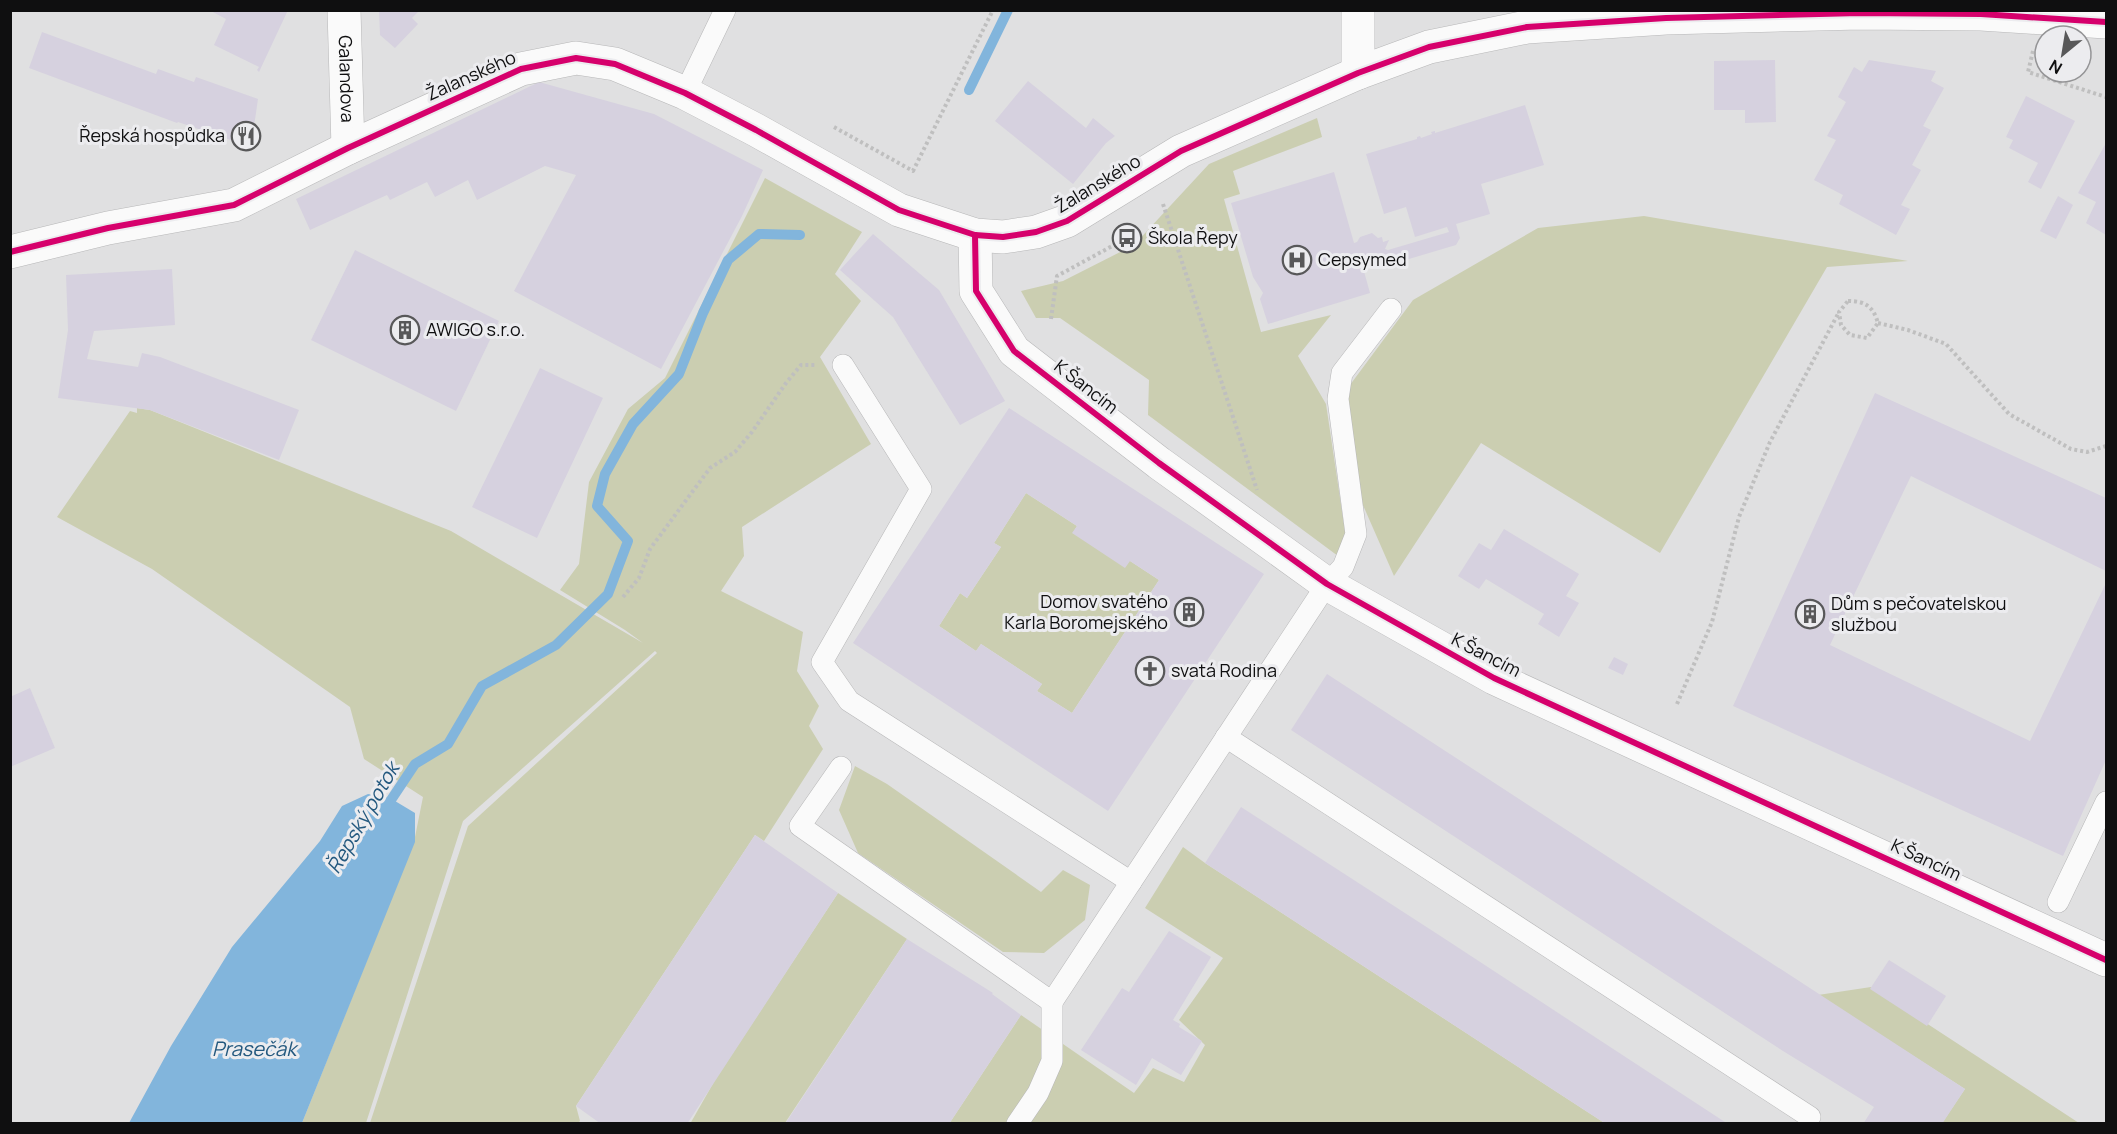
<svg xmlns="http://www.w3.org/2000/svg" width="2117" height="1134" viewBox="0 0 2117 1134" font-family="Manrope,sans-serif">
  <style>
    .green { fill: #cbceb1 }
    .water { fill: #82b5dc }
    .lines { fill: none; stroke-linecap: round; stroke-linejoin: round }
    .stream { stroke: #82b5dc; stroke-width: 10 }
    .building { fill: #d6d1df; fill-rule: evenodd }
    .lane-casing { stroke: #b7b7b8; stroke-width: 22 }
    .street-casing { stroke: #b7b7b8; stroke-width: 34 }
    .secondary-casing { stroke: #b7b7b8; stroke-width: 34 }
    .path { stroke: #bfbfbf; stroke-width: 4; stroke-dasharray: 3 3; stroke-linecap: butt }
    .lane { stroke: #fafafa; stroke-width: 21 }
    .street { stroke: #fafafa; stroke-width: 33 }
    .secondary { stroke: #fafafa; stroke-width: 33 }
    .cycleway-casing { stroke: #ececef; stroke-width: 10 }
    .cycleway { stroke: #d6006c; stroke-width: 6 }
    .labels { text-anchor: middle; stroke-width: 6; stroke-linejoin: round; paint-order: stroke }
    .street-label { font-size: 18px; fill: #0f0f10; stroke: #ececef }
    .poi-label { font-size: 18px; fill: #0f0f10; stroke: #ececef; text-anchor: start }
    .water-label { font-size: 20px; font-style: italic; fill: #24597f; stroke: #ececef }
  </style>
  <rect width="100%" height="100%" fill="#e0e0e1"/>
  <g class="green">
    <polygon points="1317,118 1322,137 1233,171 1240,194 1224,199 1261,332 1331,315 1298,356 1326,404 1346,538 1338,556 1148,415 1149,380 1060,318 1036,318 1021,291 1063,281 1134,245 1209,164"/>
    <polygon points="765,178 862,232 835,274 861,301 820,357 871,444 742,527 744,556 721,591 803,632 797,671 819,706 809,726 823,749 764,841 755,835 576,1106 580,1121 578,1123 370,1123 468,826 657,653 655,651 463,821 366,1123 302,1123 414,842 423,797 364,759 350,707 152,569 57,517 130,411 137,413 137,408 150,410 451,531 643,643 625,630 560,590 579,564 589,482 628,409 665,378"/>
    <polygon points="1644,216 1908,261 1827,267 1660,553 1481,443 1394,576 1359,496 1347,389 1413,300 1538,228"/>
    <polygon points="1026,493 1077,526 1073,533 1130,561 1159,580 1072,713 1037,691 1042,684 981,644 976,651 939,626 960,593 967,598 1001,547 994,543"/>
    <polygon points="855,766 887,784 1041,892 1063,870 1090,885 1085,920 1044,953 1003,952 858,853 839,810"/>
    <polygon points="1183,847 1205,863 1606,1124 949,1124 1021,1015 1134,1093 1153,1068 1184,1082 1205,1045 1179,1020 1223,958 1145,908"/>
    <polygon points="838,893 907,939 785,1123 690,1124 715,1080"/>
    <polygon points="1871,987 2079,1123 1942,1123 1965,1089 1818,995"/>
  </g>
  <polygon class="water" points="368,794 390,798 415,813 415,842 302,1123 129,1123 171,1046 232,947 320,841 342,806"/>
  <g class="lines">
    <g class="stream">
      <polyline points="969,90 1008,10"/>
      <polyline points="385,809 415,764 448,744 482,686 556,645 608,594 628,541 597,506 605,474 633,424 679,374 703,313 728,260 759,234 800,235"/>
    </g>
  </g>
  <g class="building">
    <polygon points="209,10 288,10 259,72 257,70 259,67 214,45 226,19"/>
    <polygon points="379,10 420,10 412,18 418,24 395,48 380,35"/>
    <polygon points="42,32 156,74 158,69 194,82 196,77 258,99 251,147 178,122 177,123 29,68"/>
    <polygon points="1775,60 1776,122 1745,123 1745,110 1714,110 1714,61"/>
    <polygon points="1869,60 1936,71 1931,81 1944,88 1923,126 1931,130 1912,165 1921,170 1901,205 1910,209 1896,235 1839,204 1843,195 1814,180 1836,140 1827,136 1846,102 1838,97 1854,67 1862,72"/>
    <polygon points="1028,81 1086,128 1093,118 1115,136 1106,143 1073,184 995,121"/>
    <polygon points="539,82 654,114 763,170 742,216 661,369 514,291 576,175 545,166 477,200 468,180 435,197 427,182 390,200 387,195 310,230 296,199"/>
    <polygon points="2026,96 2075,121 2041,189 2028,182 2038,163 2009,148 2013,140 2006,137"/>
    <polygon points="1525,105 1544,165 1481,184 1490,214 1456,224 1460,238 1456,245 1382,267 1363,256 1360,257 1370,293 1268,324 1260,299 1263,293 1253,277 1231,203 1334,172 1354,243 1357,242 1360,237 1372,233 1378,238 1382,237 1383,242 1389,240 1385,249 1388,250 1449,232 1447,227 1415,237 1406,207 1384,214 1366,154 1417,139 1417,137 1420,136 1421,138 1432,134 1431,132 1435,131 1435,133"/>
    <polygon points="2106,143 2106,235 2086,223 2096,202 2078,193"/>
    <polygon points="2058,196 2073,205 2056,239 2040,231"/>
    <polygon points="873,234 939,290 1005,401 960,425 893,317 840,270"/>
    <polygon points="355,250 499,321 456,411 311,340"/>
    <polygon points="172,269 175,325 94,331 87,359 138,367 142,353 160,357 299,410 279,460 150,410 58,398 68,330 66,275"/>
    <polygon points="540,368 603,398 537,538 472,507"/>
    <polygon points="1875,393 2106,498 2106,571 1911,476 1830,645 2030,741 2106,583 2106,760 2063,856 1733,706"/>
    <path d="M1009,408L1264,574L1108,811L853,643ZM1026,493L1077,526L1072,533L1125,568L1130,561L1159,580L1072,713L1037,691L1042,684L981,644L976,651L939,626L960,593L967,598L1001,547L994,543Z"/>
    <polygon points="1504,529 1579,574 1566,596 1579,603 1559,637 1538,624 1544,614 1486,579 1479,589 1458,576 1479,543 1491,550"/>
    <polygon points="1614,657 1628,664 1623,675 1608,668"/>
    <polygon points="1327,674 1965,1089 1942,1124 1863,1124 1874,1107 1783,1051 1291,730"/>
    <polygon points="30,688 55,748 10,767 10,697"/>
    <polygon points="1241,807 1442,937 1728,1124 1606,1124 1205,863"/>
    <polygon points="755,835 838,893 687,1124 601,1124 576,1106"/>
    <polygon points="1169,931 1211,957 1173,1020 1180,1024 1179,1027 1202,1041 1181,1075 1152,1058 1136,1085 1081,1050 1122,988 1129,992"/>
    <polygon points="907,939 993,993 992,994 1021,1015 949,1124 785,1124"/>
    <polygon points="1889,960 1946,996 1927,1026 1870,989"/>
  </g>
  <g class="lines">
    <g class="lane-casing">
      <g id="lane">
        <polyline points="685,93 725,10"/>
        <polyline points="843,365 921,489 822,662 849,701 1131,882"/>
        <polyline points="1226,737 1810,1117"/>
        <polyline points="841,767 800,826 1052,1002 1327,584 1343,567 1356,534 1338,399 1342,373 1391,309"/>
        <polyline points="2058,902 2106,802"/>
        <polyline points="1017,1124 1038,1093 1052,1061 1052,1002"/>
      </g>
    </g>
    <g class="street-casing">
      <g id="street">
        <path id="s1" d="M344,10L348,148"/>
        <polyline points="1358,73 1358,10"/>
        <polyline points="975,235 976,291 1014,351 1159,463 1327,584 1494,678 2106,960"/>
      </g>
    </g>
    <g class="secondary-casing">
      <polyline id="secondary" points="10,252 108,228 234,205 348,148 521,69 576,58 615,64 685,93 756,130 899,210 975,235 1003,237 1036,232 1067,221 1181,151 1358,73 1429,47 1527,27 1666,18 1860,13 1981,14 2106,22"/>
    </g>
    <g class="path">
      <polyline points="2033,51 2028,72 2106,97"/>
      <polyline points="834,127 913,171 993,10"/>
      <polyline points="1163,204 1257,490"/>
      <path d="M1848,301C1865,301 1873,306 1878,323L1867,338L1850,335L1841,325L1839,312Z"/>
      <polyline points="1051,319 1057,276 1127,238"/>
      <polyline points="1878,323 1908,330 1946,344 2009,414 2071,449 2087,452 2106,446"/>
      <polyline points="623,597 639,578 650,549 710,468 735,452 752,432 786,383 801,365 817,365"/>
      <polyline points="1677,704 1712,622 1739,517 1770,442 1839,312"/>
    </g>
    <use href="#lane" class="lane"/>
    <use href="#street" class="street"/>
    <use href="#secondary" class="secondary"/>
    <g class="cycleway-casing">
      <g id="cycleway">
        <polyline points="975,235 976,291 1014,351 1159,463 1327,584 1494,678 2106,960"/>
        <polyline points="10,252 108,228 234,205 348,148 521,69 576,58 615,64 685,93 756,130 899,210 975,235 1003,237 1036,232 1067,221 1181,151 1358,73 1429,47 1527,27 1666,18 1860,13 1981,14 2106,22"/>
      </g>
    </g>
    <use href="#cycleway" class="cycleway"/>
  </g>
  <defs>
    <g id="restaurant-ring" transform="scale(1.5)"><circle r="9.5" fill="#ececef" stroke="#585859" stroke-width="1.5"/><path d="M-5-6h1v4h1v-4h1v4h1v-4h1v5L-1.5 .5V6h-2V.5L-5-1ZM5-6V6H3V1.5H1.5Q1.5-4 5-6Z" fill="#585859"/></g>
    <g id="bus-ring" transform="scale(1.5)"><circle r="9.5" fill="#ececef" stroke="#585859" stroke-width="1.5"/><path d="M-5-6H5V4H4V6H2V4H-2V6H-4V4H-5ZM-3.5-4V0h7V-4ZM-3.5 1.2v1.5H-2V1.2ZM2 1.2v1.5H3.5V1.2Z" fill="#585859"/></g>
    <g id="hospital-ring" transform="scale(1.5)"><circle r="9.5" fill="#ececef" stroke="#585859" stroke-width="1.5"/><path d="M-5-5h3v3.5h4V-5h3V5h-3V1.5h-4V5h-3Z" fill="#585859"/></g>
    <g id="building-ring" transform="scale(1.5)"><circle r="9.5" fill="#ececef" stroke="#585859" stroke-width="1.5"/><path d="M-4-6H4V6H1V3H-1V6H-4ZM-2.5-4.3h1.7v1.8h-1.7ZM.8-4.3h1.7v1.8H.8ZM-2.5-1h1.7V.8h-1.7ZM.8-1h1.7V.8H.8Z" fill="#585859"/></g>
    <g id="church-ring" transform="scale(1.5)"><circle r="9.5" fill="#ececef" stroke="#585859" stroke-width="1.5"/><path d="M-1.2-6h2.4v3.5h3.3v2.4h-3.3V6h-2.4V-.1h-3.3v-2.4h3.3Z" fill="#585859"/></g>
  </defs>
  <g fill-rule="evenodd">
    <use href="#restaurant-ring" x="246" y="136"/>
    <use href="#bus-ring" x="1127" y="238"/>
    <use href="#hospital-ring" x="1297" y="260"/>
    <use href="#building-ring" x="405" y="330"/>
    <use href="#building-ring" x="1189" y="612"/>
    <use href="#building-ring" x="1810" y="614"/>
    <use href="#church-ring" x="1150" y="671"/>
  </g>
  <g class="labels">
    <g class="street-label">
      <text transform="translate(471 76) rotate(-24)" y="6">Žalanského</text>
      <text dy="6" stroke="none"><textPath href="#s1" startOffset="69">Galandova</textPath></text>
      <text transform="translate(1098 184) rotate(-31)" y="6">Žalanského</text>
      <text transform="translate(1086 387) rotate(38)" y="6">K Šancím</text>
      <text transform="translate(1486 655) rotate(27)" y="6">K Šancím</text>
      <text transform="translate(1926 860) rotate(25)" y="6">K Šancím</text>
    </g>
    <g class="poi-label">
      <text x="225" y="142" text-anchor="end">Řepská hospůdka</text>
      <text x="1148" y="244">Škola Řepy</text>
      <text x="1318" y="266">Cepsymed</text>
      <text x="426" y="336">AWIGO s.r.o.</text>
      <text x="1168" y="608" text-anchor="end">Domov svatého<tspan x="1168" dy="21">Karla Boromejského</tspan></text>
      <text x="1831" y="610">Dům s pečovatelskou<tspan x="1831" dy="21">službou</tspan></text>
      <text x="1171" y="677">svatá Rodina</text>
    </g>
    <g class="water-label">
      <text transform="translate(363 818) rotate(-60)" y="7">Řepský potok</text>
      <text x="254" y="1056">Prasečák</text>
    </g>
  </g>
  <rect width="2117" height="1134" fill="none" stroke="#0f0f10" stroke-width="24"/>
  <g transform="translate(2063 54) rotate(210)"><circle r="28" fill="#ececef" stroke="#949496" stroke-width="1.5"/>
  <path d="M0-4.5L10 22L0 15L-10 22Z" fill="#585859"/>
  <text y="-9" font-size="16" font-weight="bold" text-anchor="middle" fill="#0f0f10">N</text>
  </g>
</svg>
